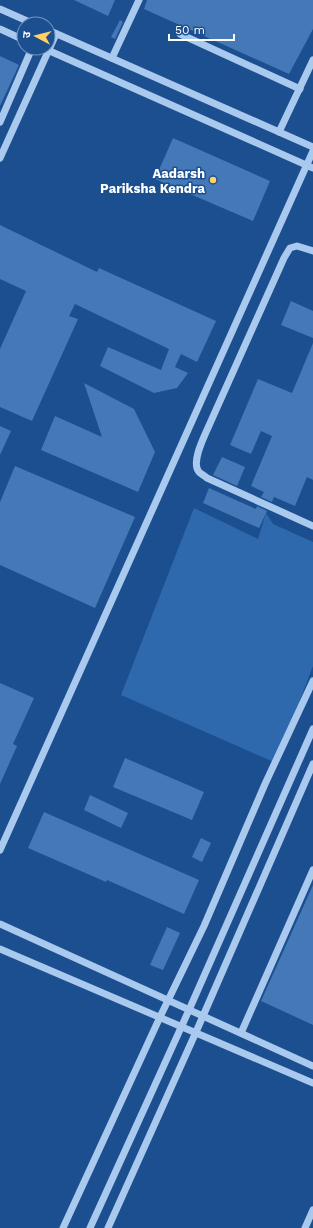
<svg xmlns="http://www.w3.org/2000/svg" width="313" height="1228" viewBox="0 0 313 1228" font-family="'Work Sans','Noto Sans Devanagari',sans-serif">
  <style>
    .green { fill: #2e69ad }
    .building { fill: #4478b7 }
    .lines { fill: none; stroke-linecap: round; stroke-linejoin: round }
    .minor { stroke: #a9c9ee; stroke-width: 7 }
    .poi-dot { fill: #ffd166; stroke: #1b4f8f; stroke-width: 1.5 }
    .labels { text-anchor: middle; stroke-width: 3; stroke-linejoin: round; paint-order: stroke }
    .poi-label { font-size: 13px; font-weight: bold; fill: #fff; stroke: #1b4f8f; text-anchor: end }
  </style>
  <rect width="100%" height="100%" fill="#1b4f8f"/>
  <polygon class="green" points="194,508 258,539 266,513 273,524 313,542 313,666 276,763 121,695"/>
  <g class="building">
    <polygon points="74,0 115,0 108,16"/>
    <polygon points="147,0 313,0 313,29 289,74 144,9"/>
    <polygon points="120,20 123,22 115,39 111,37"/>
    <polygon points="0,56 19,65 0,106"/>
    <polygon points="173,138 270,181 253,221 155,179"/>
    <polygon points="0,225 97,272 99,268 216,321 197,362 181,354 175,367 188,373 177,388 154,393 100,366 108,347 161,370 169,349 75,304 69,316 78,319 32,421 0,407 0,349 26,291 0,279"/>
    <polygon points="291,301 313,311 313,338 281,325"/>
    <polygon points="313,343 313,480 307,477 295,506 274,497 272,502 261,497 264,492 251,486 272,436 261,431 251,454 230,445 258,379 292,393"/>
    <polygon points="84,383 134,409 155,452 138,492 41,450 55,416 102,437"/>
    <polygon points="0,426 11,431 0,455"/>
    <polygon points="222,457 245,467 237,486 213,475"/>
    <polygon points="15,466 135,517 95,608 0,565 0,502"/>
    <polygon points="209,488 256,509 257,506 267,511 259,528 203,503"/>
    <polygon points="0,683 34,698 13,744 17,746 0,784"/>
    <polygon points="125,758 204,792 192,820 113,787"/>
    <polygon points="90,795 128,813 121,828 84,810"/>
    <polygon points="44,812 199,880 184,914 107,880 106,882 28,848"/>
    <polygon points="201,838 211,843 202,862 192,857"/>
    <polygon points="313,885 313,1025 261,1001"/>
    <polygon points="167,927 180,933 163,970 150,965"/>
  </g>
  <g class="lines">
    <g class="minor">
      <polyline points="0,9 34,24"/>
      <polyline points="0,29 24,40"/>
      <polyline points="48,30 313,147"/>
      <polyline points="180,34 300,89"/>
      <polyline points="43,48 313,168"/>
      <polyline points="112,58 139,0"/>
      <polyline points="0,122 32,48"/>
      <polyline points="279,132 313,60"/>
      <polyline points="0,158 56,34"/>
      <path d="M313,251L297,246L290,248L284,258L207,430C203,439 191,463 199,472C201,474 205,476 207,478L313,526"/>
      <polyline points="0,850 313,151"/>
      <polyline points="0,924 313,1066"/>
      <polyline points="0,949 313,1083"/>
      <polyline points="241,1033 313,870"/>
      <polyline points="63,1228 160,1017 204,926 265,784 313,681"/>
      <polyline points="90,1228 189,1010 313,729"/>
      <polyline points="108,1228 196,1032 203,1016 313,764"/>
      <polyline points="305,1228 313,1210"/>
    </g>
  </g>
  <circle class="poi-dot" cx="213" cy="180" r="4"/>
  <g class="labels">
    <g class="poi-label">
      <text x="205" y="178">Aadarsh<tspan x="205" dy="15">Pariksha Kendra</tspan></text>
    </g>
  </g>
  <g transform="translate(36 36) rotate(277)"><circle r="19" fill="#1b4f8f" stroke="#7695bc"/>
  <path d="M0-3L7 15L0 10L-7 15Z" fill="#ffd166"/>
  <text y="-6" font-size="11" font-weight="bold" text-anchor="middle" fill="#ffffff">उ</text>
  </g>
  <path d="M169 34v6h65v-6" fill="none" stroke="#ffffff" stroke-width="2"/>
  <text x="175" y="34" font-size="12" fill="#ffffff" stroke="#1b4f8f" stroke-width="3" paint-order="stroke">50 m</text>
</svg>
